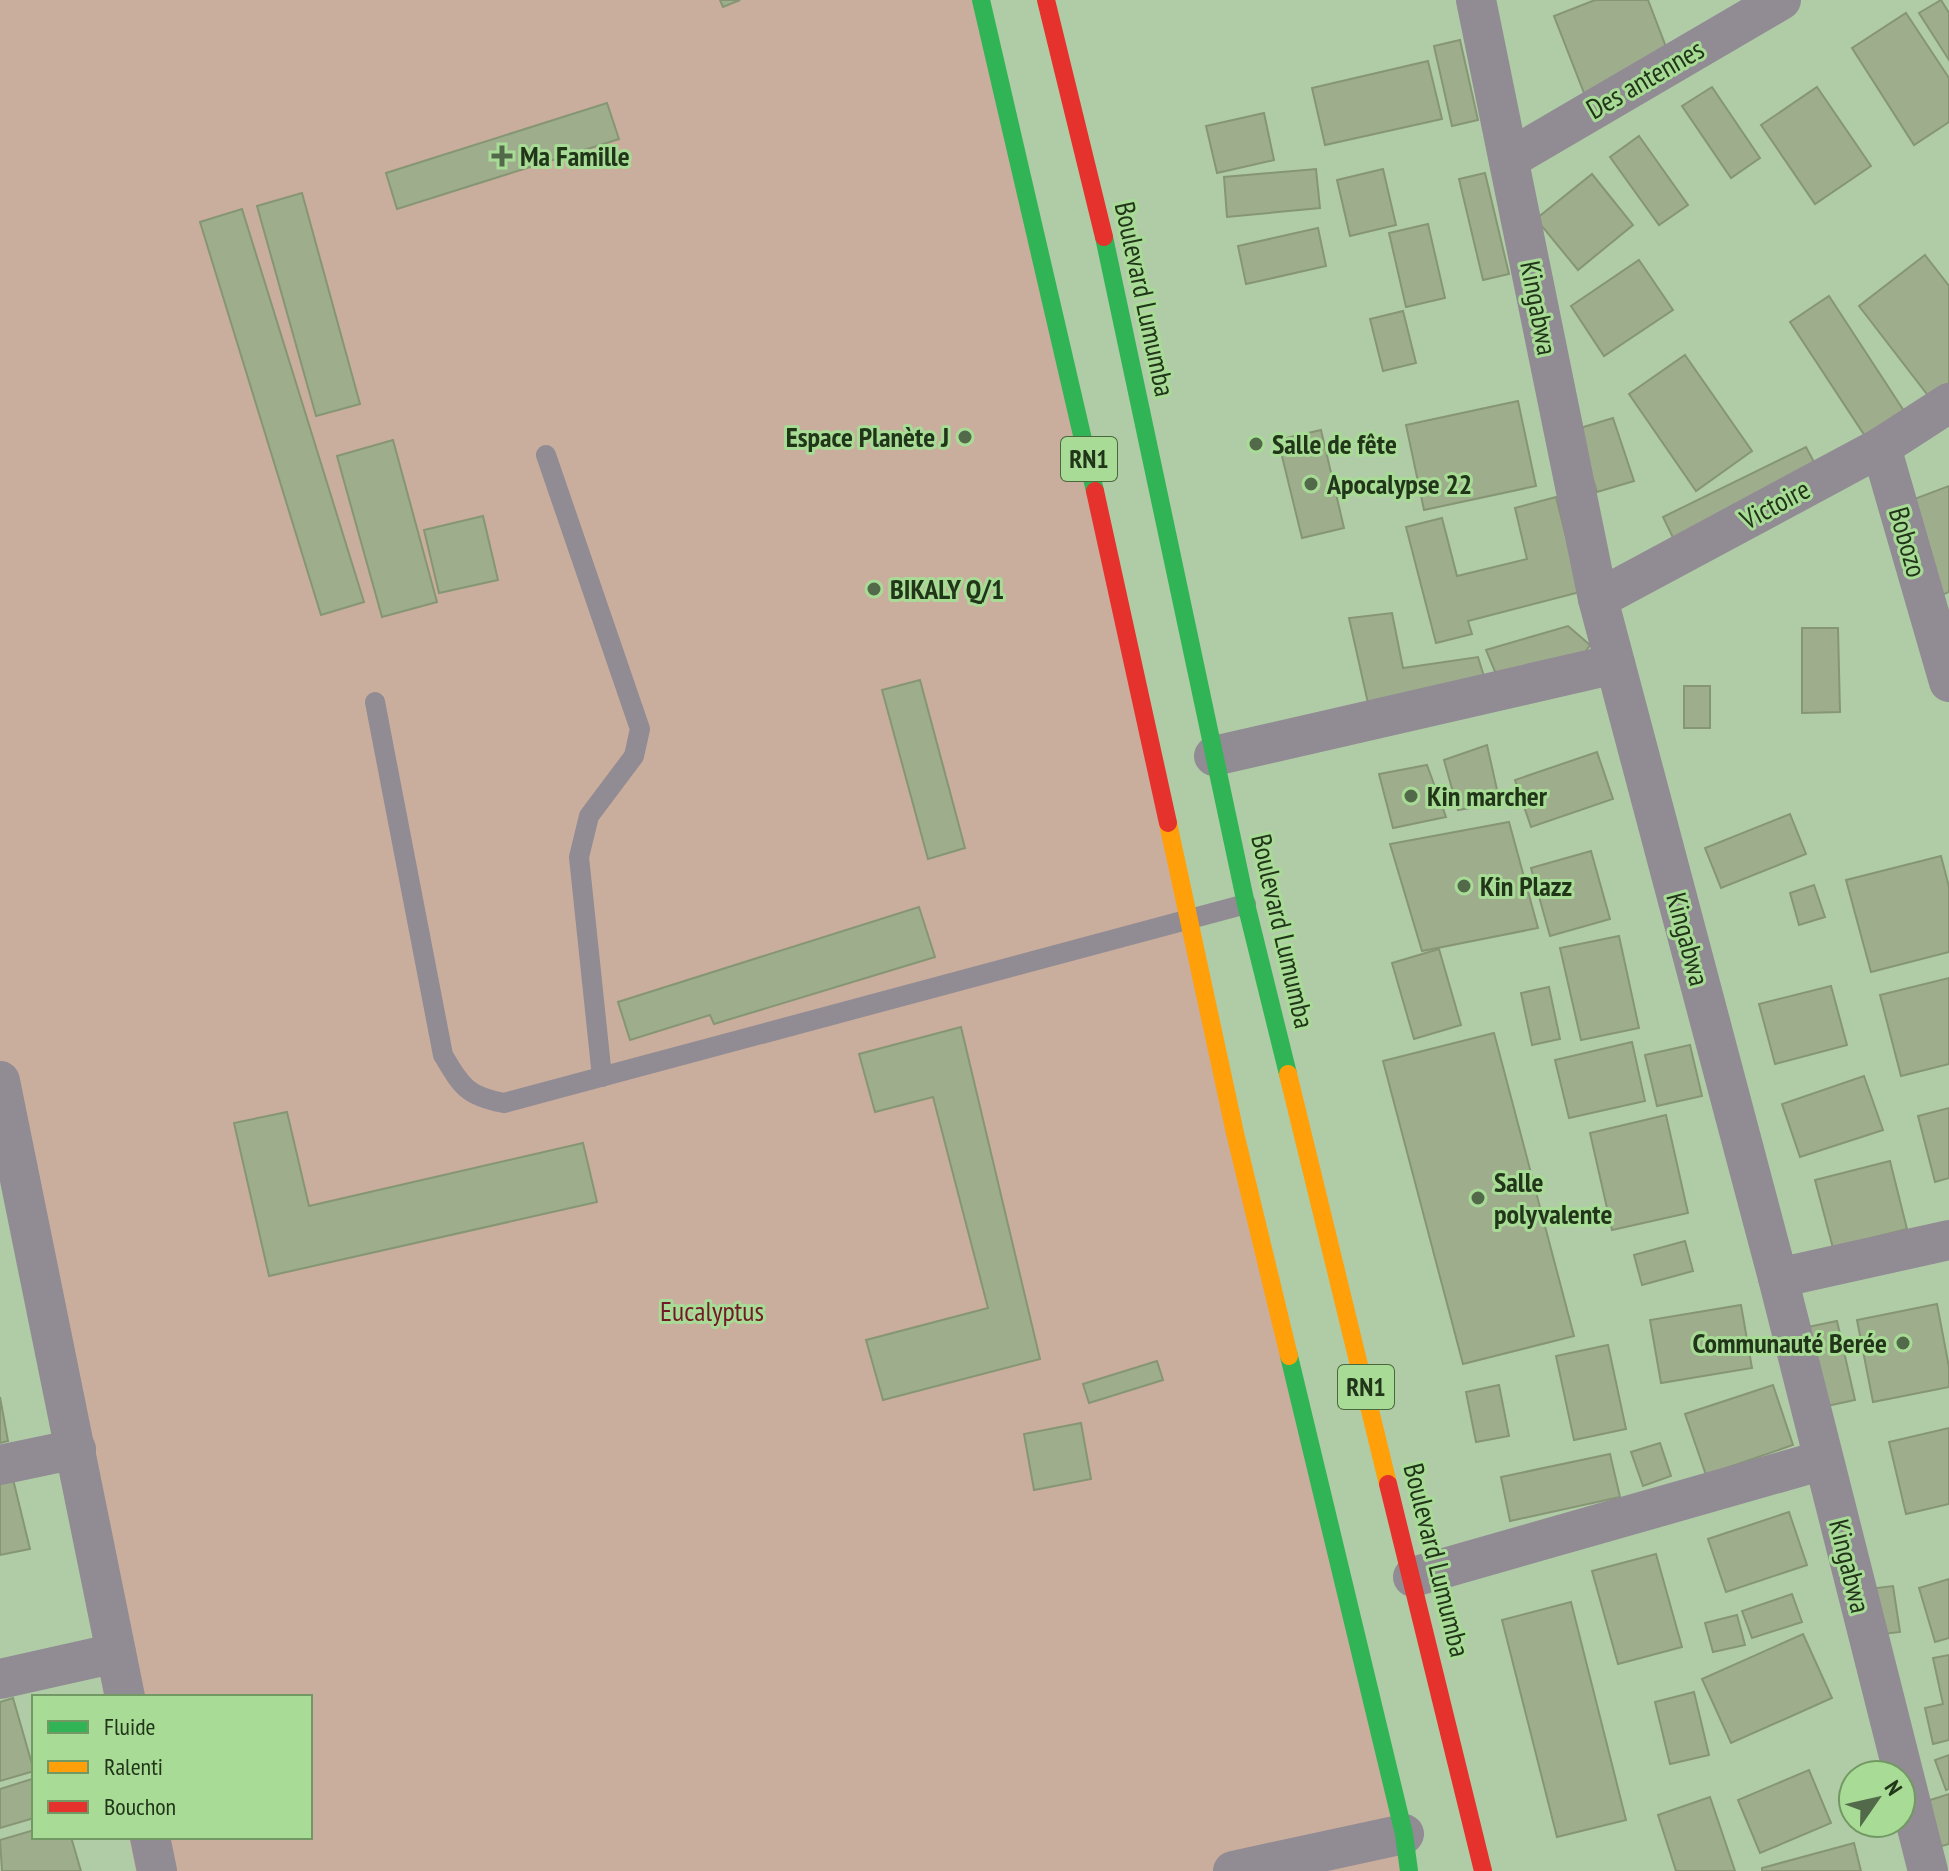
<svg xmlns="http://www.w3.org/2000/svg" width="1949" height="1871" viewBox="0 0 1949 1871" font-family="'PT Sans Narrow',sans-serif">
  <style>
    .green { fill: #c9ad9d }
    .building { fill: #9eae8d; stroke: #869674; stroke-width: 2 }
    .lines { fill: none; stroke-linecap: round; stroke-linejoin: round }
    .lane { stroke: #918b93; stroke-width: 20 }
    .street { stroke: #918b93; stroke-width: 40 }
    .fast { stroke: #30b455; stroke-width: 18 }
    .slow { stroke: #ff9f0a; stroke-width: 18 }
    .jam { stroke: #e5322d; stroke-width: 18 }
    .poi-dot { fill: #536a4a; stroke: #a8dc96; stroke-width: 3 }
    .labels { text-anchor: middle; stroke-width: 6; stroke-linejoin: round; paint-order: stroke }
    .shield { fill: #a8dc96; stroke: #4a673e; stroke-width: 2 }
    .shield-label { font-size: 26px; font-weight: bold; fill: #213519 }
    .street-label { font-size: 28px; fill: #213519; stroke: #a8dc96 }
    .poi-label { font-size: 28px; font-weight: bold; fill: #213519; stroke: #a8dc96; text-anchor: start }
    .park-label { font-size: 28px; fill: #731826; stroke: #a8dc96 }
  </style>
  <rect width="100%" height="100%" fill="#b0cca6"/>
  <polygon class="green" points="0,0 981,0 1412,1871 136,1871 129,1837 310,1837 310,1697 104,1697 0,1126"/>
  <g class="building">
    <polygon points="720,0 740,0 723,7"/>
    <polygon points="1595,0 1648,0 1671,60 1584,93 1554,16"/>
    <polygon points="1941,0 1949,13 1949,60 1919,13"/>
    <polygon points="1906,13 1949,78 1949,122 1914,145 1852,48"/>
    <polygon points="1460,40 1478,120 1452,126 1434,46"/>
    <polygon points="1428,61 1442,119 1325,145 1312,88"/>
    <polygon points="1712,87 1760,158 1731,178 1682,106"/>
    <polygon points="1817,87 1871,166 1815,204 1761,125"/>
    <polygon points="607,103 619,139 397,209 386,173"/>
    <polygon points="1264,113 1274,160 1217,173 1206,126"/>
    <polygon points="1639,136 1688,205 1659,225 1610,157"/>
    <polygon points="1316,169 1320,208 1227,217 1224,177"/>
    <polygon points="1383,169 1396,225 1350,236 1337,180"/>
    <polygon points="1485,173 1509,274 1483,280 1459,179"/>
    <polygon points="1592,174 1633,225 1578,270 1536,219"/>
    <polygon points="302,193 360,404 316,416 257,206"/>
    <polygon points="242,209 364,602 321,615 200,222"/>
    <polygon points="1428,224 1445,298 1406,307 1389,233"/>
    <polygon points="1318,228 1326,266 1246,284 1238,246"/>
    <polygon points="1925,255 1949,286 1949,383 1930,398 1859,306"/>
    <polygon points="1639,260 1673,310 1604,356 1571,306"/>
    <polygon points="1829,296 1904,411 1865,436 1790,322"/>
    <polygon points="1403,311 1416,363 1383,371 1370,319"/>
    <polygon points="1685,355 1752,451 1696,491 1629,394"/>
    <polygon points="1518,401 1536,486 1424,510 1406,425"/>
    <polygon points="1613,418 1634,481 1597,492 1577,429"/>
    <polygon points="1321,430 1344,528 1302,538 1278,440"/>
    <polygon points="393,440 437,602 382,617 337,456"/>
    <polygon points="1806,447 1822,477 1678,548 1663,517"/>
    <polygon points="1949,486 1949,592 1937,597 1901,504"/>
    <polygon points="1556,497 1580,592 1468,621 1472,634 1436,643 1406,527 1442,518 1457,576 1527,559 1515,508"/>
    <polygon points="483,516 498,580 439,593 424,530"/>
    <polygon points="1392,613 1403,668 1478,657 1486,683 1370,712 1349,618"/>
    <polygon points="1568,626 1590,645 1584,654 1498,679 1486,650"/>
    <polygon points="1802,628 1838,628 1840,712 1802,713"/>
    <polygon points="920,680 965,848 928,859 882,690"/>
    <rect x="1684" y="686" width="26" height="42"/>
    <polygon points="1487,745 1500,803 1458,810 1444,760"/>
    <polygon points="1597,752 1613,799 1531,827 1515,780"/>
    <polygon points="1427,765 1446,817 1393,828 1379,774"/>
    <polygon points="1790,814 1806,854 1721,888 1705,848"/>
    <polygon points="1509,822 1538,928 1422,951 1390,844"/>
    <polygon points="1591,851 1610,919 1550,936 1531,868"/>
    <polygon points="1941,856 1949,887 1949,952 1871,972 1846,880"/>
    <polygon points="1814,885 1825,917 1799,925 1790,893"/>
    <polygon points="919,907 935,957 714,1024 710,1015 630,1040 618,1002"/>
    <polygon points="1619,936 1639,1028 1581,1040 1560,948"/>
    <polygon points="1439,949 1461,1025 1414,1039 1392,963"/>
    <polygon points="1949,978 1949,1064 1901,1076 1880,995"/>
    <polygon points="1831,986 1847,1045 1775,1064 1759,1004"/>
    <polygon points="1549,987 1560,1039 1532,1045 1521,993"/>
    <polygon points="961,1027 1040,1359 883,1400 866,1340 988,1308 933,1097 875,1112 859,1054"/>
    <polygon points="1494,1033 1574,1336 1463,1364 1383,1061"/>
    <polygon points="1632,1042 1645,1101 1569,1118 1555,1060"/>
    <polygon points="1690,1045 1702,1096 1657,1106 1645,1055"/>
    <polygon points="1864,1076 1883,1130 1800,1157 1782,1104"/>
    <polygon points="1949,1108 1949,1178 1935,1182 1918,1116"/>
    <polygon points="287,1112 309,1206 583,1143 597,1202 269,1276 234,1123"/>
    <polygon points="1666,1115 1688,1213 1612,1230 1590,1133"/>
    <polygon points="1890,1161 1907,1229 1833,1248 1815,1180"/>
    <polygon points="1685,1241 1693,1271 1642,1285 1634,1255"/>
    <polygon points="1937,1304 1949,1367 1949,1387 1873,1402 1857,1320"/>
    <polygon points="1741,1305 1752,1368 1661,1383 1650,1320"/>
    <polygon points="1837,1321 1855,1400 1822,1407 1803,1328"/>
    <polygon points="1608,1345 1626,1429 1574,1440 1556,1356"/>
    <polygon points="1157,1361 1163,1380 1089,1403 1083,1384"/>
    <polygon points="1499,1385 1509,1436 1476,1442 1466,1392"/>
    <polygon points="1773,1385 1793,1445 1706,1475 1685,1414"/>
    <polygon points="0,1397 8,1441 0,1443"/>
    <polygon points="1081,1423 1091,1479 1034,1490 1024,1434"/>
    <polygon points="1949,1428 1949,1504 1906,1514 1889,1442"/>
    <polygon points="1660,1443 1671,1476 1643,1486 1631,1452"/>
    <polygon points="1610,1454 1620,1497 1510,1521 1501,1477"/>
    <polygon points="12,1475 30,1549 0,1555 0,1478"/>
    <polygon points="1789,1512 1807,1565 1726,1592 1708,1539"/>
    <polygon points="1656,1554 1682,1647 1618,1664 1592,1571"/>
    <polygon points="1949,1579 1949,1638 1935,1642 1919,1588"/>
    <polygon points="1893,1586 1900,1632 1875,1635 1868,1589"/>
    <polygon points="1792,1594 1802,1622 1752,1638 1742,1611"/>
    <polygon points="1571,1602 1626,1820 1557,1837 1502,1620"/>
    <polygon points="1737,1615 1745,1645 1713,1652 1705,1623"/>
    <polygon points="1803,1634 1832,1698 1731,1743 1702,1679"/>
    <polygon points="1949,1655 1949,1740 1933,1744 1925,1708 1943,1704 1933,1658"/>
    <polygon points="1694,1692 1709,1755 1670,1764 1655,1702"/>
    <polygon points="13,1698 34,1771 0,1781 0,1702"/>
    <polygon points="1949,1755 1949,1789 1946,1790 1935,1760"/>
    <polygon points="1809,1770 1831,1823 1760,1853 1738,1800"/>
    <polygon points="32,1779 34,1818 0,1828 0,1789"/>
    <polygon points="1949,1794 1949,1844 1938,1847 1924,1802"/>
    <polygon points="1710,1797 1735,1871 1676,1871 1658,1815"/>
    <polygon points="34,1830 34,1837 71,1837 81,1871 2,1871 0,1840"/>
    <polygon points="1854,1843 1861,1871 1762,1871 1762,1868"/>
  </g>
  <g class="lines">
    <g class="lane">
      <polyline points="546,455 640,729 634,756 589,816 579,857 602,1077"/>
      <path d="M375,702L443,1055C462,1087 467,1096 504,1103L1246,904"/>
    </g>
    <g class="street">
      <polyline points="1476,0 1598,599 1778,1278 1928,1871"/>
      <polyline points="1509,159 1781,0"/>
      <polyline points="1881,447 1949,682"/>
      <polyline points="1598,599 1881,447 1949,403"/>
      <polyline points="1214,756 1615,664"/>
      <polyline points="0,1081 125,1697"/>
      <polyline points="1778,1278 1949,1240"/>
      <polyline points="0,1465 76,1449"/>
      <polyline points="1413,1577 1823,1460"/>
      <polyline points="0,1679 116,1653"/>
      <polyline points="150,1837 157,1871"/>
      <polyline points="1233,1871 1404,1834"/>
    </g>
    <g class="fast">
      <polyline points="981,0 1095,491"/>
      <polyline points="1104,237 1246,904 1288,1074"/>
      <polyline points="1289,1356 1404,1834 1409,1871"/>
    </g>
    <g class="slow">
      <polyline points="1168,823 1235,1133 1289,1356"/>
      <polyline points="1288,1074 1388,1484"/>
    </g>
    <g class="jam">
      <polyline points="1046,0 1104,237"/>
      <polyline points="1095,491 1168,823"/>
      <polyline points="1388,1484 1483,1871"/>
    </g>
  </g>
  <g class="poi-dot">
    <path d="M498 144h8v8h8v8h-8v8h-8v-8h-8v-8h8z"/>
    <circle cx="965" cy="437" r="8"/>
    <circle cx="1256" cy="444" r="8"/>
    <circle cx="1311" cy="484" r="8"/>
    <circle cx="874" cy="589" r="8"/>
    <circle cx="1411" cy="796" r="8"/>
    <circle cx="1464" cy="886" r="8"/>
    <circle cx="1478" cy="1198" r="8"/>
    <circle cx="1903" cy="1343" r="8"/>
  </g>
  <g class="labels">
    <g class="shield">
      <rect x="1061" y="437" width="56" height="44" rx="6"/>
      <rect x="1338" y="1365" width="56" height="44" rx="6"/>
    </g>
    <g class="shield-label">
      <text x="1089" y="468">RN1</text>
      <text x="1366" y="1396">RN1</text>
    </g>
    <g class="street-label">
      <text transform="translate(1645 79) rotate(-30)" y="10">Des antennes</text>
      <text transform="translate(1145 299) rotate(78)" y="10">Boulevard Lumumba</text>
      <text transform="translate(1539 308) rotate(79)" y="10">Kingabwa</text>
      <text transform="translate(1775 504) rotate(-28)" y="10">Victoire</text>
      <text transform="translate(1908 542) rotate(74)" y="10">Bobozo</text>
      <text transform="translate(1283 931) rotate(77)" y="10">Boulevard Lumumba</text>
      <text transform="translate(1688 939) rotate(75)" y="10">Kingabwa</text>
      <text transform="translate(1437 1560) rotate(76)" y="10">Boulevard Lumumba</text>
      <text transform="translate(1850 1566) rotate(76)" y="10">Kingabwa</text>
    </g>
    <g class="poi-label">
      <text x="520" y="166">Ma Famille</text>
      <text x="949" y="447" text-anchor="end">Espace Planète J</text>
      <text x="1272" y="454">Salle de fête</text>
      <text x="1327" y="494">Apocalypse 22</text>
      <text x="890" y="599">BIKALY Q/1</text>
      <text x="1427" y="806">Kin marcher</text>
      <text x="1480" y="896">Kin Plazz</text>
      <text x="1494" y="1192">Salle<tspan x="1494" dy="32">polyvalente</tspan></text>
      <text x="1887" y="1353" text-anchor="end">Communauté Berée</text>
    </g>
    <g class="park-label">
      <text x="712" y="1321">Eucalyptus</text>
    </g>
  </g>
  <rect x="32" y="1695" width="280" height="144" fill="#a8dc96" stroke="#729964" stroke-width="2"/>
  <rect x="48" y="1721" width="40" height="12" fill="#30b455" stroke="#729964" stroke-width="2"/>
  <text x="104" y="1735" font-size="24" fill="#213519">Fluide</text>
  <rect x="48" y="1761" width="40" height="12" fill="#ff9f0a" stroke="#729964" stroke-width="2"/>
  <text x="104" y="1775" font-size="24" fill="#213519">Ralenti</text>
  <rect x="48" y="1801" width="40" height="12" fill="#e5322d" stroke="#729964" stroke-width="2"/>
  <text x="104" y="1815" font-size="24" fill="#213519">Bouchon</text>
  <g transform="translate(1877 1799) rotate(56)"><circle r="38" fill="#a8dc96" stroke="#729964" stroke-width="2"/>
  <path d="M0-6L14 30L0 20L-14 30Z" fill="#536a4a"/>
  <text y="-12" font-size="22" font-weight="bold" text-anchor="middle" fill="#213519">N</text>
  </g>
</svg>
